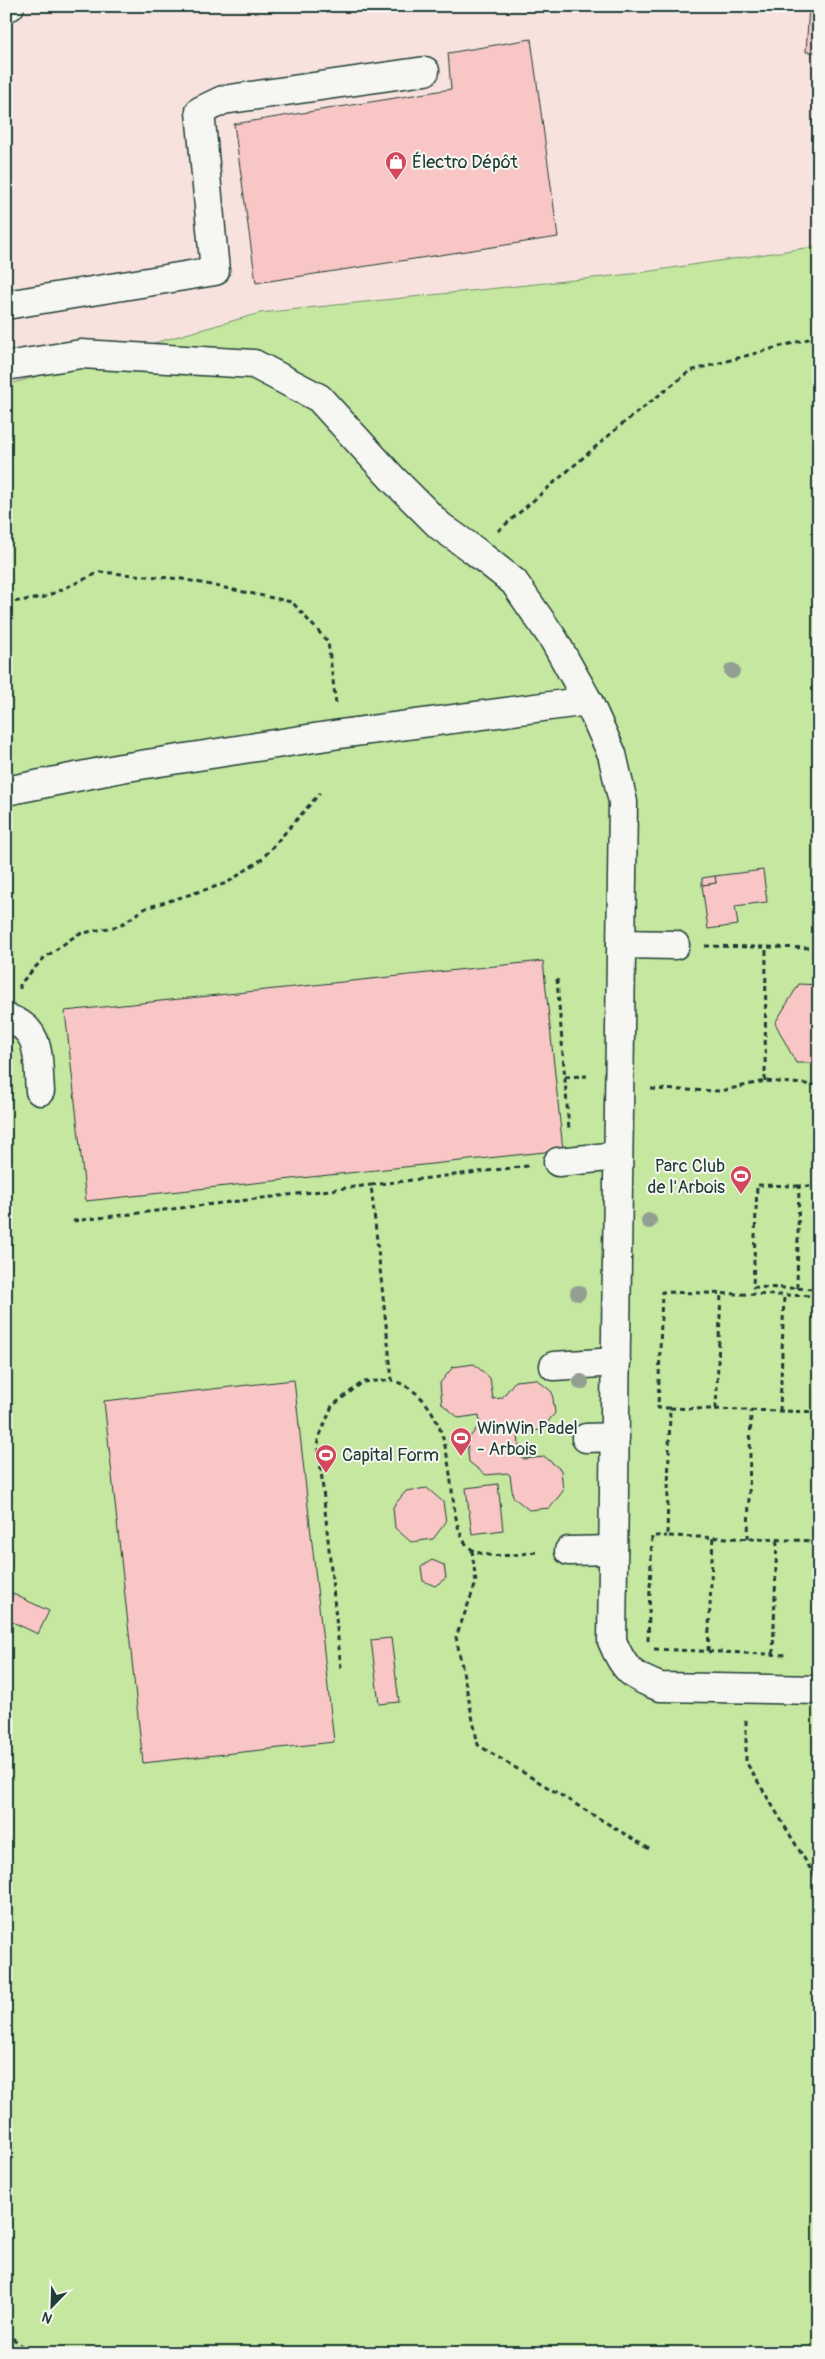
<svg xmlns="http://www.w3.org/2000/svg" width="825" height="2359" viewBox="0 0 825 2359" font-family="Pangolin,sans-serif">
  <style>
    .built { fill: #f7e2de }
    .green { fill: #c5e7a0; stroke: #72926a }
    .building { fill: #f8c7c5; stroke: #1f3d34 }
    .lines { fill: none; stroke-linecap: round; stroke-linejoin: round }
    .minor-casing { stroke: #1f3d34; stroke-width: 31 }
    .path { stroke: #1f3d34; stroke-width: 3; stroke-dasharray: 5 4; stroke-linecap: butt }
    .minor { stroke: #f6f6f2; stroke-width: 28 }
    .tree { fill: #929f92 }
    .labels { text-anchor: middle; stroke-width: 4; stroke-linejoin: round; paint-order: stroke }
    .poi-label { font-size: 18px; fill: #1f3d34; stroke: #f6f6f2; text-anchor: start }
  </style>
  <rect width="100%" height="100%" fill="#f6ede9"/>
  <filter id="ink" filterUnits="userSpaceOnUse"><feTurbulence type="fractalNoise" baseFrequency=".02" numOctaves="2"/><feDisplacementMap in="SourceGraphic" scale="10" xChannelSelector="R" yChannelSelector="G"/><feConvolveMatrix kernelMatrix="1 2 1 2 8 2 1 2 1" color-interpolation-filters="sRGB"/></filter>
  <g filter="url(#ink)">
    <polygon class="built" points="6,6 819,6 819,246 631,274 260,313 6,385"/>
    <polygon class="green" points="819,246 819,2353 6,2353 6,385 260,313 631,274"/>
    <g class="building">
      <polygon points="809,6 819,6 819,52 806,52"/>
      <polygon points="531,39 558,237 256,283 234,124 451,89 448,53"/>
      <polygon points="763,870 767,902 735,906 738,925 708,929 702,885 716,883 715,876"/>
      <polygon points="715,876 716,883 702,885 702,878"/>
      <polygon points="543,961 563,1150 86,1201 65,1011"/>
      <polygon points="799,984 819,985 819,1063 796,1063 775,1023"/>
      <polygon points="474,1364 490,1378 493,1399 502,1398 515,1381 536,1379 552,1392 555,1413 541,1430 521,1432 518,1435 520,1456 524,1459 545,1457 561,1470 563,1491 550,1508 529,1510 513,1497 510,1475 507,1473 486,1475 469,1462 467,1441 480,1424 479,1415 459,1418 442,1404 440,1383 453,1367"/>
      <polygon points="294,1380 334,1742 143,1763 104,1401"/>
      <polygon points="498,1484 503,1530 472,1534 466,1488"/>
      <polygon points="427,1488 443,1502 446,1522 433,1539 411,1542 395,1528 393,1507 406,1491"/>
      <polygon points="432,1560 444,1565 446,1578 435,1586 423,1581 421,1567"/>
      <polygon points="11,1593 49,1611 38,1634 6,1619 6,1603"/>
      <polygon points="391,1638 399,1702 379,1704 371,1640"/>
    </g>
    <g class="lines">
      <g class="minor-casing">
        <g id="minor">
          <polyline points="6,7 10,6"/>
          <polyline points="6,305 215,271 200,111 223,100 425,71"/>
          <path d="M6,366L81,354L254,364L319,398L392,478L440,526L475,551L514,582L554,640L588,701L612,754L623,802L612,1641C624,1670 631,1676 660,1687L819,1690"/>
          <polyline points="6,791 121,768 340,734 588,701"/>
          <polyline points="621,944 675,945"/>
          <path d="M6,1018C43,1028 37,1059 40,1091"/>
          <polyline points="558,1162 618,1156"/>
          <polyline points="554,1366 616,1362"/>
          <polyline points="586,1438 615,1437"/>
          <polyline points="569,1551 613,1550"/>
        </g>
      </g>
      <g class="path">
        <polyline points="498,531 621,425 690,371 819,336"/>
        <polyline points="6,603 45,597 100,572 182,579 292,602 328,642 336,704"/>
        <polyline points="705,946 819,948"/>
        <polyline points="557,979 569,1130"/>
        <polyline points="20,989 20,984 43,959 78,934 119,926 146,908 227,883 262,859 320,793"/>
        <polyline points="565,1077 587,1076"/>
        <polyline points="765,1081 766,947"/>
        <polyline points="651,1089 721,1091 765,1081 819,1085"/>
        <path d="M528,1166L371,1185L392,1380C473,1407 436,1529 473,1550C491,1560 518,1554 537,1552"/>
        <polyline points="799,1186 757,1185 753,1287 819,1289"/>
        <polyline points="73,1221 371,1185"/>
        <polyline points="797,1288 799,1186 819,1187"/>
        <polyline points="670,1408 658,1408 662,1292 819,1296"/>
        <polyline points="716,1409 721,1293"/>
        <polyline points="780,1411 784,1295"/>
        <polyline points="819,1412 670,1408 667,1536 819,1541"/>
        <polyline points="748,1539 751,1410"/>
        <polyline points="472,1550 476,1583 456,1637 478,1745 651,1850"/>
        <polyline points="648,1641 652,1536 667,1536"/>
        <polyline points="654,1649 788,1655"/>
        <polyline points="708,1651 713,1537"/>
        <polyline points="773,1654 777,1539"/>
        <polyline points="341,1668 318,1440 332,1406 363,1382 392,1380"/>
        <polyline points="746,1720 746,1762 819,1883"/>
        <polyline points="6,2332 29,2353"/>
      </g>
      <use href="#minor" class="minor"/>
    </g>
    <g class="tree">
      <circle cx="732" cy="671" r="8"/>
      <circle cx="649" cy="1221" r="8"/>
      <circle cx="578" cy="1293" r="8"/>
      <circle cx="581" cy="1382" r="8"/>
    </g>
  </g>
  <defs>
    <g id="shop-pin" transform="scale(1.125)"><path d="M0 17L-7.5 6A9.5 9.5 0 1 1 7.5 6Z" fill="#d1495b" stroke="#f6f6f2"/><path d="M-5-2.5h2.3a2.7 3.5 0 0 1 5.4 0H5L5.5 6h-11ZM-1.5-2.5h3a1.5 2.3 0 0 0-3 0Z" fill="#fff"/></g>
    <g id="stadium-pin" transform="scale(1.125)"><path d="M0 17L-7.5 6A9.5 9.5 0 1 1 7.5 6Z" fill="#d1495b" stroke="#f6f6f2"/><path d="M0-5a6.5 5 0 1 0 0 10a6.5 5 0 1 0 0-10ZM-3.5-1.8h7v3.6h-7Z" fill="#fff"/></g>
  </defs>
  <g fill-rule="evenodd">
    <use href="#shop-pin" x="396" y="162"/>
    <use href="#stadium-pin" x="741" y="1176"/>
    <use href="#stadium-pin" x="461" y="1438"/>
    <use href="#stadium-pin" x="326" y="1455"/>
  </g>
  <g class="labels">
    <g class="poi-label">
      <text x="412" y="168">Électro Dépôt</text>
      <text x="725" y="1172" text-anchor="end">Parc Club<tspan x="725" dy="21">de l'Arbois</tspan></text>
      <text x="477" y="1434">WinWin Padel<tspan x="477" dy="21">- Arbois</tspan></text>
      <text x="342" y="1461">Capital Form</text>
    </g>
  </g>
  <rect width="825" height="2359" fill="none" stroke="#f6f6f2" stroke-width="25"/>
  <rect x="12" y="12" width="800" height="2334" fill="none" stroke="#1f3d34" stroke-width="2" filter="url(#ink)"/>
  <g transform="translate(52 2306) rotate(203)" stroke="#f6f6f2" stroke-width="4" paint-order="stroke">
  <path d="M0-4L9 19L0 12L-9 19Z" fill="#1f3d34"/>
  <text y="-8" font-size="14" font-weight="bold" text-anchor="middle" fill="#1f3d34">N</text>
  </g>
</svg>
